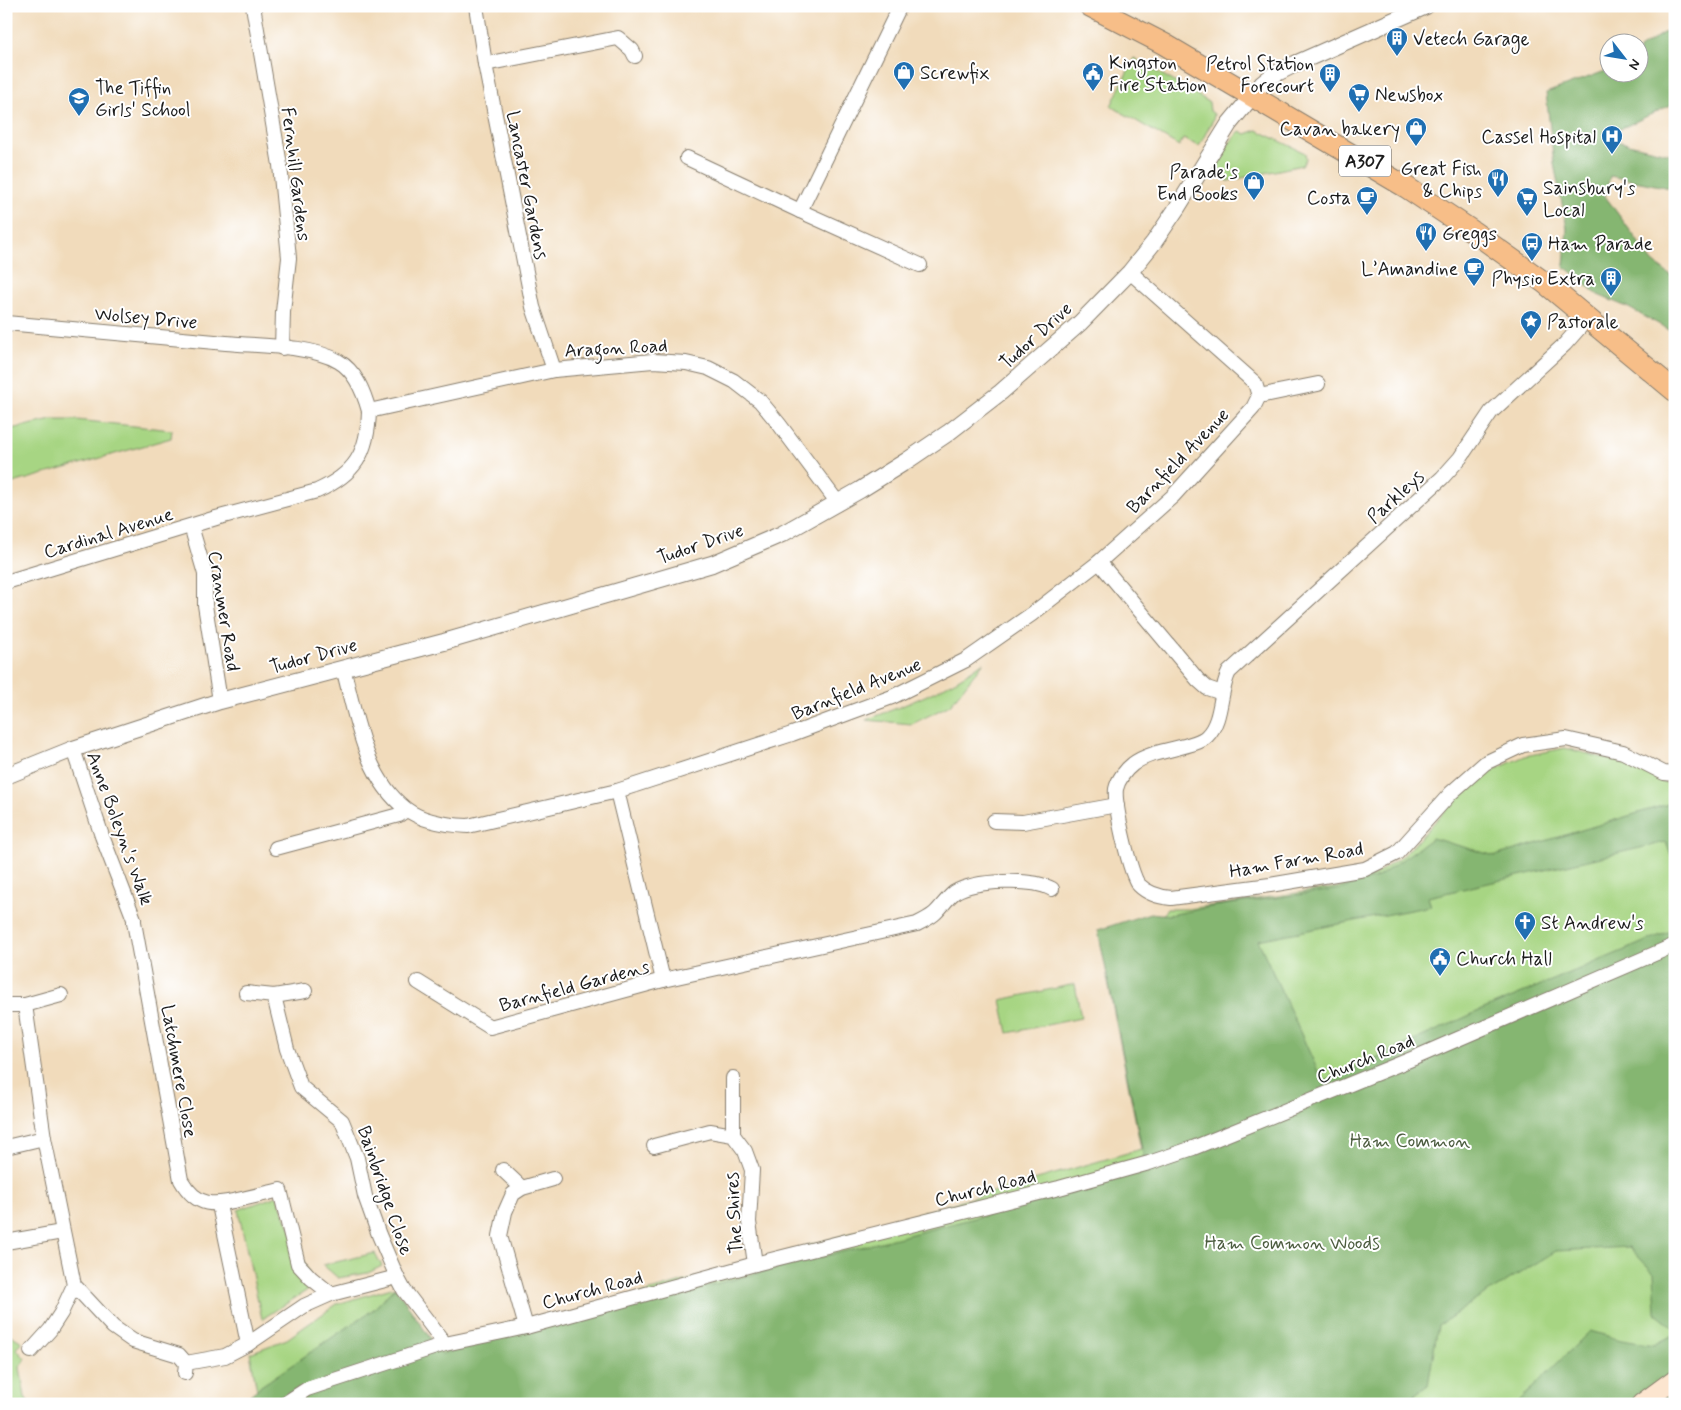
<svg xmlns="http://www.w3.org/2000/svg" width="1681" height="1410" viewBox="0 0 1681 1410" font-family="Mynerve,sans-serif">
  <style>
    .green { fill: #a7d583; stroke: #627850 }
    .forest { fill: #85b671; stroke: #506946 }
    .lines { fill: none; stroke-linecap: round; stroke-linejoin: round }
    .minor-casing { stroke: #867c6c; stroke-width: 16 }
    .tertiary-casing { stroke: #867c6c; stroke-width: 18 }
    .secondary-casing { stroke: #867c6c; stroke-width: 21 }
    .primary-casing { stroke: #867c6c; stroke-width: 23 }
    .minor { stroke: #fff; stroke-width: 14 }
    .tertiary { stroke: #fff; stroke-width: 16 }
    .secondary { stroke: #fce5cf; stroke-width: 19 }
    .primary { stroke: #f7be88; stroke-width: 21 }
    .labels { text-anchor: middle; stroke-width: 4; stroke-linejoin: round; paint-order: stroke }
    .shield { fill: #fff; stroke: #606060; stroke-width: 1 }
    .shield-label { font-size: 18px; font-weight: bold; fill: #1c1c1c }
    .poi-label { font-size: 19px; fill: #1c1c1c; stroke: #fff; text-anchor: start }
    .street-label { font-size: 19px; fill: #1c1c1c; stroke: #fff }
    .park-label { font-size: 19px; fill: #4d5d40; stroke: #fff }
  </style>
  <rect width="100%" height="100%" fill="#fff"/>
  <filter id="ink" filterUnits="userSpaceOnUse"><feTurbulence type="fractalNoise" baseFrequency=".02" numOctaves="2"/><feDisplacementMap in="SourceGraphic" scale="10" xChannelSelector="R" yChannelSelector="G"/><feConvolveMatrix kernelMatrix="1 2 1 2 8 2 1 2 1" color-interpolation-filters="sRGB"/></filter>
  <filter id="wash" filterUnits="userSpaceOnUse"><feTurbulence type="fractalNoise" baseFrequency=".0096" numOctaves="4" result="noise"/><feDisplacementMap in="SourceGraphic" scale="20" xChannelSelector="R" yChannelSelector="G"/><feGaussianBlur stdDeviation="1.12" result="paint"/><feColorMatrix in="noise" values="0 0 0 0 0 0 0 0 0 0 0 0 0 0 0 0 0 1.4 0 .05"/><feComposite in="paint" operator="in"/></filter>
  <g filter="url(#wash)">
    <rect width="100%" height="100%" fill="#f1dbbb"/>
    <g class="green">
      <polygon points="1134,58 1209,102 1210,111 1214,114 1213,120 1199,146 1183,139 1179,146 1111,106"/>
      <path d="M1257,130L1305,153L1306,159L1302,165L1228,181C1204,170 1229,143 1240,131L1246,134Z"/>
      <polygon points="52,420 77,420 172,430 171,438 6,485 6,430"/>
      <path d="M984,662L950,705L912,724L866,720C906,705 949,688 984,662Z"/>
      <polygon points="1565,748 1639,767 1662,782 1675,785 1675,1404 232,1404 244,1400 248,1397 526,1327 1141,1149 1107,977 1167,909 1188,909 1339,887 1375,875 1405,854 1456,799 1489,772 1525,756"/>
      <polygon points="1075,984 1081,1018 1008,1033 1001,1000"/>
      <polygon points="277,1196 314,1286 262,1319 238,1210"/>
      <polygon points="375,1253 382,1266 368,1273 338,1278 323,1265"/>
      <polygon points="395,1287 374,1309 257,1390 250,1353 287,1339 337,1304"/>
      <polygon points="6,1332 22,1342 17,1349 25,1359 20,1367 25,1397 30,1404 6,1404"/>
    </g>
    <g class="forest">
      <polygon points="1675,25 1675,103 1618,130 1616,141 1675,155 1675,189 1610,176 1605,196 1653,262 1675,279 1675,333 1627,307 1598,295 1564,266 1567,228 1554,164 1546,93 1608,70 1608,72 1638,72 1639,49"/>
      <polygon points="1675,802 1675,864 1666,842 1428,897 1431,906 1258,940 1323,1082 1479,1011 1675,929 1675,1328 1656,1313 1654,1273 1629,1247 1556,1251 1476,1300 1438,1326 1428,1385 1401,1404 233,1404 244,1400 261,1386 374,1309 395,1287 441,1354 484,1341 759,1273 1061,1196 1146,1169 1098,930 1150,913 1169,915 1216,906 1341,889 1378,877 1432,838 1495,856"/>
      <polygon points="1590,1331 1621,1340 1654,1345 1675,1334 1675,1404 1516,1404"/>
    </g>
  </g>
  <g filter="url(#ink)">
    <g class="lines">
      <g class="minor-casing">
        <g id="minor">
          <polyline points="253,6 280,165 289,258 283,312 282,348"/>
          <polyline points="476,6 485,64 533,307 554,370"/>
          <polyline points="485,64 618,38 632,50 635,56"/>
          <polyline points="687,158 800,211 920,265"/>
          <polyline points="800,211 900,6"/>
          <path d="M1588,318L1565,344L1491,412L1460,458L1442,478L1229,672C1219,691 1223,720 1207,736C1195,749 1153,748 1133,764C1125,770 1118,780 1116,789C1114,803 1130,876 1139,885C1147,893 1160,897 1171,898L1270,885L1365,869L1397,853L1451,793L1485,763L1523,745L1566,739L1623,752L1664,773L1675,774"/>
          <path d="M6,323C79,330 153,336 226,343C258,346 311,345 338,361C356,371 364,393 369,411"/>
          <polyline points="1259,396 1318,384"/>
          <polyline points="191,526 205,574 205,605 220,701"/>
          <polyline points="1099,562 1198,680 1207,688 1222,693"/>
          <path d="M6,582L216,518L317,491C355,474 368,453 369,411L554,370L653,361L686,363L708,368L734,381L760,401L779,424L838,503"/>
          <path d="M343,668C356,715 364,777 406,809C423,822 447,825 468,826L617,791L792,734L892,697L966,660L1032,614L1099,562L1173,496L1253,408L1259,396L1255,383L1130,272"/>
          <polyline points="73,749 102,836 134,919"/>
          <polyline points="617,791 663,980"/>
          <polyline points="994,821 1023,822 1117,805"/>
          <polyline points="276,848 399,815 406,810"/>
          <path d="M134,922L181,1180C197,1208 214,1206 242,1199C255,1196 268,1193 280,1190L298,1264L311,1278L331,1294"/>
          <path d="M418,982L490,1027L663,980L917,924C923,921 929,918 934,914C941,908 947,898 955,892C975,880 1032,878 1052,889"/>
          <polyline points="246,993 274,996 305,991"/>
          <polyline points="274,996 287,1049 301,1087 342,1121 357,1158 365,1196 379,1235 397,1277 404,1290 445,1344"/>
          <polyline points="6,1005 25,1005 44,1138 74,1285 113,1327 133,1341 179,1355 186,1363"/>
          <polyline points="25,1005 61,995"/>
          <polyline points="733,1135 733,1078"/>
          <polyline points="654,1146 710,1131 733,1135 745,1151 752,1170 749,1222 755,1264"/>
          <polyline points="6,1147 44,1138"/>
          <polyline points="503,1170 522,1188"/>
          <polyline points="219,1205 248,1344"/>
          <polyline points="6,1242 62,1232"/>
          <polyline points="526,1327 500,1236 505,1212 513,1194 522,1188 553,1179"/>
          <polyline points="31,1351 50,1330 61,1313 74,1285"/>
          <polyline points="185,1373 186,1363 225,1356 248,1344 304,1306 331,1294 397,1277"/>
          <polyline points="284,1404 307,1389 445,1344 526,1327 755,1264 1059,1188 1149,1163 1193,1148 1414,1058 1675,945"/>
        </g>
      </g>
      <g class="tertiary-casing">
        <polyline id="tertiary" points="6,776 73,749 220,701 444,642 712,564 782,534 860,490 908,460 948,433 1001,392 1080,323 1130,272 1154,242 1177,208 1229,124 1262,84 1273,75 1295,64 1426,6"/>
      </g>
      <g class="secondary-casing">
        <polyline id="secondary" points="1641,1404 1675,1379"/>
      </g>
      <g class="primary-casing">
        <polyline id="primary" points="1090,6 1164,44 1406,187 1475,233 1545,283 1675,391"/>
      </g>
      <use href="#minor" class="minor"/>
      <use href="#tertiary" class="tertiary"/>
      <use href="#secondary" class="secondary"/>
      <use href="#primary" class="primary"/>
    </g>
  </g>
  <defs>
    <g id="building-pin" transform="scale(1.125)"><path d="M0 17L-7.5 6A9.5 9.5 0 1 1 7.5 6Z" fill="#1f6fb2" stroke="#fff"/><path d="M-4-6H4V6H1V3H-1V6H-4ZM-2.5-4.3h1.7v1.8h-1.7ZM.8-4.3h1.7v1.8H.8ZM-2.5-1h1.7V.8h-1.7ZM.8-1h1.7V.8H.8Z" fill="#fff"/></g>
    <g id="shop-pin" transform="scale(1.125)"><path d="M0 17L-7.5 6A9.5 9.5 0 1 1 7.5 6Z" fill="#1f6fb2" stroke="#fff"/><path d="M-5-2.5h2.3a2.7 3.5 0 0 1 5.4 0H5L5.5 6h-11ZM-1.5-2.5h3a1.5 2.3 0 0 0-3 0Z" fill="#fff"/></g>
    <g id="civic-pin" transform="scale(1.125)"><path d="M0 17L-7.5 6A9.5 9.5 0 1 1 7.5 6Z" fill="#1f6fb2" stroke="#fff"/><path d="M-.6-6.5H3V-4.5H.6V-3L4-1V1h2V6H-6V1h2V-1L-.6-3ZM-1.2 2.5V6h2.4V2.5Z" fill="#fff"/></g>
    <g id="supermarket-pin" transform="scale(1.125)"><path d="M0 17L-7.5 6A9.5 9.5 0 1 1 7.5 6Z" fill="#1f6fb2" stroke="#fff"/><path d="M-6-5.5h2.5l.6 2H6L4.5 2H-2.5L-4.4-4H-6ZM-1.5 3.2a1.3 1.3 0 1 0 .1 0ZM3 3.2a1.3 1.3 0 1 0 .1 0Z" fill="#fff"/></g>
    <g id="school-pin" transform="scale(1.125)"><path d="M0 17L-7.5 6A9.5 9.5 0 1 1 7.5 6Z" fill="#1f6fb2" stroke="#fff"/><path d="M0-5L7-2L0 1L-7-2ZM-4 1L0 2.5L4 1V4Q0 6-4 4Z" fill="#fff"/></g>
    <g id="hospital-pin" transform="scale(1.125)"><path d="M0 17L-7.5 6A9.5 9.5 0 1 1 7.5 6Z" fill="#1f6fb2" stroke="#fff"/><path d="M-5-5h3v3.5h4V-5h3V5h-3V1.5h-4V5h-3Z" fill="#fff"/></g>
    <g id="restaurant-pin" transform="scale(1.125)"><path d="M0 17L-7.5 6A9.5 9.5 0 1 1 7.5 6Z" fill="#1f6fb2" stroke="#fff"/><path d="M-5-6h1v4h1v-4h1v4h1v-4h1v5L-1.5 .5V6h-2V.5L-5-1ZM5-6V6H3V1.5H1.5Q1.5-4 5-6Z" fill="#fff"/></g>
    <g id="cafe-pin" transform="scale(1.125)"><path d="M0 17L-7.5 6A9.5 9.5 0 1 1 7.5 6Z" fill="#1f6fb2" stroke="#fff"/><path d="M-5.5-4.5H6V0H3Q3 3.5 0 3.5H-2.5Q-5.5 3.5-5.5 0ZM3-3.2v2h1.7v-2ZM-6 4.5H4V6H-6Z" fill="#fff"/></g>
    <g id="bus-pin" transform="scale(1.125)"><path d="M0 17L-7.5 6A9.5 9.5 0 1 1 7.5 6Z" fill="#1f6fb2" stroke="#fff"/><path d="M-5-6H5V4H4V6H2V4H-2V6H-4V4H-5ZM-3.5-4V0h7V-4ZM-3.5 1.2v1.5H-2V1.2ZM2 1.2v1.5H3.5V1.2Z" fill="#fff"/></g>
    <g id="sight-pin" transform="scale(1.125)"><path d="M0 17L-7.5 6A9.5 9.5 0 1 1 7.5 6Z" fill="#1f6fb2" stroke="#fff"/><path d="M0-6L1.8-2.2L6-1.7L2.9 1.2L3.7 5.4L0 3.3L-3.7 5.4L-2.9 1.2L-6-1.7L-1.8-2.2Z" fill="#fff"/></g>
    <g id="church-pin" transform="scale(1.125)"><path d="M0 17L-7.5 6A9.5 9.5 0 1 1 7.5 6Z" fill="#1f6fb2" stroke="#fff"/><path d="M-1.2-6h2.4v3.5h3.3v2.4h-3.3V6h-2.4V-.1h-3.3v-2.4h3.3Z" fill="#fff"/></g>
  </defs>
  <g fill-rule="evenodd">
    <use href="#building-pin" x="1397" y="38"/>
    <use href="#shop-pin" x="904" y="72"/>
    <use href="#civic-pin" x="1093" y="73"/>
    <use href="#building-pin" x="1330" y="74"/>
    <use href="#supermarket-pin" x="1359" y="94"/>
    <use href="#school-pin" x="79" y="98"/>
    <use href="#shop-pin" x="1416" y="128"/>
    <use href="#hospital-pin" x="1612" y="136"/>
    <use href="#restaurant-pin" x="1498" y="179"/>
    <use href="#shop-pin" x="1254" y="182"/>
    <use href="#cafe-pin" x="1367" y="197"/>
    <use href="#supermarket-pin" x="1527" y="198"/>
    <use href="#restaurant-pin" x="1426" y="233"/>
    <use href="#bus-pin" x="1532" y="243"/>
    <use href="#cafe-pin" x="1474" y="268"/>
    <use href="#building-pin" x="1611" y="278"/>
    <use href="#sight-pin" x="1531" y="321"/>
    <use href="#church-pin" x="1525" y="922"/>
    <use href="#civic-pin" x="1440" y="958"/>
  </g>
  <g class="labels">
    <rect class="shield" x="1339" y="145.5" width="52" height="31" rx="4"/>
    <g class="shield-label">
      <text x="1365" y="167">A307</text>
    </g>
    <g class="poi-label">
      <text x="1413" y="45">Vetech Garage</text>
      <text x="1109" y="69">Kingston<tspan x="1109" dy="22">Fire Station</tspan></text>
      <text x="1314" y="70" text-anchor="end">Petrol Station<tspan x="1314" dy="22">Forecourt</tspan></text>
      <text x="920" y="79">Screwfix</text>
      <text x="95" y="94">The Tiffin<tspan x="95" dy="22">Girls' School</tspan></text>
      <text x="1375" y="101">Newsbox</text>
      <text x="1400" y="135" text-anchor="end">Cavan bakery</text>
      <text x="1596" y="143" text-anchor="end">Cassel Hospital</text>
      <text x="1482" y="175" text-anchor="end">Great Fish<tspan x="1482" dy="22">&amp; Chips</tspan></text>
      <text x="1238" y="178" text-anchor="end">Parade's<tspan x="1238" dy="22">End Books</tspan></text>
      <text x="1543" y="194">Sainsbury's<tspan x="1543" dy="22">Local</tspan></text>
      <text x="1351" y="204" text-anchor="end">Costa</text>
      <text x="1442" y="240">Greggs</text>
      <text x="1548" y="250">Ham Parade</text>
      <text x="1458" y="275" text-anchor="end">L’Amandine</text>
      <text x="1595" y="285" text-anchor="end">Physio Extra</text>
      <text x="1547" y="328">Pastorale</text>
      <text x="1541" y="929">St Andrew's</text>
      <text x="1456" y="965">Church Hall</text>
    </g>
    <g class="street-label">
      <text transform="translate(297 174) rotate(83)" y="7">Fernhill Gardens</text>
      <text transform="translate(528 185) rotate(79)" y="7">Lancaster Gardens</text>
      <text transform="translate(146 317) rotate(5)" y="7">Wolsey Drive</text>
      <text transform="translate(1035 335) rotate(-42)" y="7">Tudor Drive</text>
      <text transform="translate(616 347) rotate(-3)" y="7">Aragon Road</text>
      <text transform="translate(1177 460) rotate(-46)" y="7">Barnfield Avenue</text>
      <text transform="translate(1395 496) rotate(-42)" y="7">Parkleys</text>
      <text transform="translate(108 532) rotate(-17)" y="7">Cardinal Avenue</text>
      <text transform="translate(700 543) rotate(-19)" y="7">Tudor Drive</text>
      <text transform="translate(225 611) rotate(81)" y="7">Cranmer Road</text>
      <text transform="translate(313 655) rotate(-15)" y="7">Tudor Drive</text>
      <text transform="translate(856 688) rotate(-22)" y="7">Barnfield Avenue</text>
      <text transform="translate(121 828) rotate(70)" y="7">Anne Boleyn's Walk</text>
      <text transform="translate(1296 859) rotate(-10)" y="7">Ham Farm Road</text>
      <text transform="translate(574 985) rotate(-15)" y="7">Barnfield Gardens</text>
      <text transform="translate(1365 1058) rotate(-22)" y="7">Church Road</text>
      <text transform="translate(180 1071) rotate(80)" y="7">Latchmere Close</text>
      <text transform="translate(985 1187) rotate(-14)" y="7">Church Road</text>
      <text transform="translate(386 1190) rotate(71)" y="7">Bainbridge Close</text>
      <text transform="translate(733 1213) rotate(-93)" y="7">The Shires</text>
      <text transform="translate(592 1289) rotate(-15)" y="7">Church Road</text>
    </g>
    <g class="park-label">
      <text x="1410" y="1147">Ham Common</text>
      <text x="1292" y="1249">Ham Common Woods</text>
    </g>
  </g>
  <rect width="1681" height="1410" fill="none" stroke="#fff" stroke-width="25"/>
  <g transform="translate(1624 58) rotate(121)"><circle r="24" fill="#ffffff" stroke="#a4a4a4"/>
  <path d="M0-4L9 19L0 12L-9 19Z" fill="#1f6fb2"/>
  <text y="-8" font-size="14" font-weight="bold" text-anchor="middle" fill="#1c1c1c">N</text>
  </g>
</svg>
